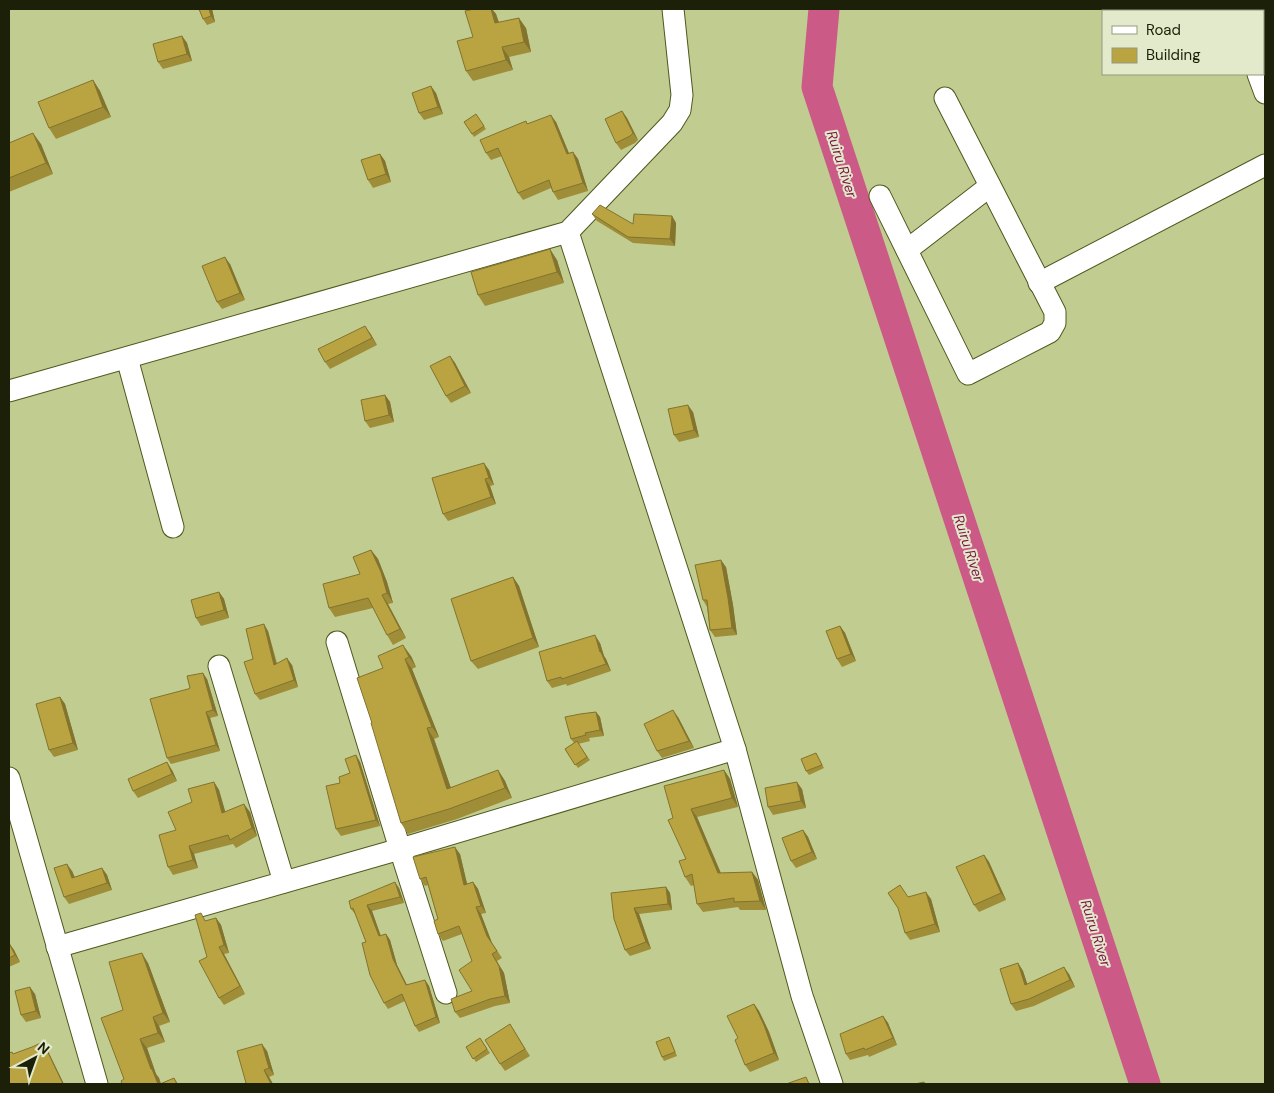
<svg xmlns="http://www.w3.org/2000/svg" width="1274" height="1093" viewBox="0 0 1274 1093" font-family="'DM Sans',sans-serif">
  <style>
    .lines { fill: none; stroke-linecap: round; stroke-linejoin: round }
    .river { stroke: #cb5a87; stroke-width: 31 }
    .minor-casing { stroke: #4f581e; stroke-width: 23 }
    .minor { stroke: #fff; stroke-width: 21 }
    .wall { fill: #9f8d38 }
    .shaded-wall { fill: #82732e }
    .building { fill: #b9a441; stroke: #82732e }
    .labels { text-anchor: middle; stroke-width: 4; stroke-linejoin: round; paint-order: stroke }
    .water-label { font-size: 14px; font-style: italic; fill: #7f1649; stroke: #e3eacc }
  </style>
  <rect width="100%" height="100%" fill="#c1cd90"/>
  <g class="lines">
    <polyline class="river" points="824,9 817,87 1145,1084"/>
    <g class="minor-casing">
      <g id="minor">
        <polyline points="1234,9 1235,11"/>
        <polyline points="1258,74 1265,93"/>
        <polyline points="880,196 968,374 1050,332 1055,323 1055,312 945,98"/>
        <polyline points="568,232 735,749 802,996 832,1084"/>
        <polyline points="907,250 990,186"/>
        <polyline points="1039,283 1265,165"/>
        <polyline points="127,358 173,527"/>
        <polyline points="9,391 568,232 672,123 680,110 682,95 673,9"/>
        <polyline points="337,642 400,849 446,993"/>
        <polyline points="219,666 284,882"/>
        <polyline points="9,778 97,1084"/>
        <polyline points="57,947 414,845 735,749"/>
      </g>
    </g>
    <use href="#minor" class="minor"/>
  </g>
  <g class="wall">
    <polygon points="199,9 212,9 215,22 207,25 203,19"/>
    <polygon points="474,9 492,9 496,14 499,22 526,28 531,52 509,57 513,70 473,81 466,71 473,37"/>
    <polygon points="182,36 187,43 192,61 163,69 158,62"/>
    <polygon points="93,80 100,91 111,117 56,139 49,128"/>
    <polygon points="436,93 443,114 424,120 419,113"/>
    <polygon points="622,111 627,118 638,140 635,143 621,150 616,143"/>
    <polygon points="476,114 486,129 474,137 464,122"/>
    <polygon points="556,122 569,153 573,152 578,159 588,191 558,200 553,192 551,188 523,200 518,193 502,156 491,160 486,153 528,124"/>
    <polygon points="9,143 41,144 53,174 9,192"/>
    <polygon points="380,154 385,161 391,182 373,188 368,180"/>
    <polygon points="592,214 633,224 672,216 676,223 675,246 633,243 597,221"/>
    <polygon points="557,260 564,283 485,306 478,295"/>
    <polygon points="230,264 245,300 222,309 217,302"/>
    <polygon points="370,333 377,345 330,369 325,362"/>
    <polygon points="450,356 455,363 471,393 451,403 446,396"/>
    <polygon points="385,395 390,402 394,422 370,428 365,421"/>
    <polygon points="693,412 699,437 679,442 674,435"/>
    <polygon points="489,470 494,485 490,486 496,504 448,521 443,514"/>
    <polygon points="371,550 378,559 387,582 393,603 388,604 406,638 393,645 387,635 373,608 335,617 329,608 360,574"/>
    <polygon points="726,567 733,605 737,635 715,637 710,630 707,607 703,600"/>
    <polygon points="513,577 519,586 539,647 478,669 471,661"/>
    <polygon points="219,592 224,599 229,618 201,626 196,618"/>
    <polygon points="840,626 845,633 856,661 842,667 837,659"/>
    <polygon points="268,631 277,663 292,665 298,687 260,700 255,694 253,659"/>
    <polygon points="600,643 604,656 606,659 611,671 567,686 566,684 552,688 547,681"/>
    <polygon points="411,656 416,667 412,669 439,737 434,739 451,788 498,770 505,781 512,798 457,819 408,834 401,823 372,723 383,668"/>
    <polygon points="207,679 218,716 210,718 220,751 171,764 167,758 188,689"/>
    <polygon points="60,697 65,704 78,750 54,757 49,750"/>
    <polygon points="596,712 600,717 604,736 589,738 590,741 578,744 590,760 578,768 565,749 574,743 571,739 581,714"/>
    <polygon points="678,717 694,748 662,758 657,751"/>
    <polygon points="816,753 824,768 809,775 806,771"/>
    <polygon points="356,755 360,762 380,826 341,836 336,829 340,783 350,773"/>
    <polygon points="172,770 177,781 138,798 133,791"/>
    <polygon points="724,770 730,779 738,807 697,817 721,873 752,872 758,880 766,910 740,910 738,907 703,912 697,904 694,885 691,886 685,877 686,859 673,818"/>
    <polygon points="214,782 219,790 225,812 250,812 257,836 236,848 233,844 194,854 198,868 173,875 168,867 176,830"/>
    <polygon points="802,789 806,808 773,815 768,807"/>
    <polygon points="803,830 808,837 817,859 796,868 791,861"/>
    <polygon points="460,854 467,884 473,882 478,889 486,913 481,914 492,943 502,958 497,961 504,973 510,1003 495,1006 460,1018 455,1012 472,991 472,961 462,934 443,941 438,934 438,919 428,885 425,886 420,879"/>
    <polygon points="984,855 989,862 1006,900 979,912 974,905"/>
    <polygon points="102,868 107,875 112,890 69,904 64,897 72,871 75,878"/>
    <polygon points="666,887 670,893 672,910 639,914 651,949 630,956 625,950 614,919"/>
    <polygon points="399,888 404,903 372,911 381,936 386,934 390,940 397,965 407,985 425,980 429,986 440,1023 419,1032 415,1026 405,1001 388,1009 384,1003 366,942 356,915 351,909"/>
    <polygon points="908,897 931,899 940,932 910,940 905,933"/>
    <polygon points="216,918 221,925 229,953 224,954 245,994 224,1005 219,998 207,957 206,921"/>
    <polygon points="9,943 14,950 20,962 9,967"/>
    <polygon points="148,963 170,1022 159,1026 165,1042 147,1048 156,1074 159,1078 161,1084 174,1078 178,1084 122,1084 124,1079 123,1010"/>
    <polygon points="1018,963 1023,971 1027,984 1069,974 1075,987 1034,1006 1016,1011 1011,1004"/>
    <polygon points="35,994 41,1018 26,1022 21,1015"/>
    <polygon points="754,1004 759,1011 769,1032 779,1060 750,1072 745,1065 738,1038"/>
    <polygon points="883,1016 888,1023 897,1045 869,1057 868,1055 850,1060 846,1054"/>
    <polygon points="510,1024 530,1056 505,1071 500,1064"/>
    <polygon points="669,1037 671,1041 677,1056 664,1061 662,1057"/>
    <polygon points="480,1038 490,1053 476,1062 466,1047"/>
    <polygon points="267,1051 274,1075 269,1077 273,1084 243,1084 246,1083"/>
  </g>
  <g class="shaded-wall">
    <polygon points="209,9 212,9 215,22 211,16"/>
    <polygon points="491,9 492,9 496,14 502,33 495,23"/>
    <polygon points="519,18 526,28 531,52 524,42"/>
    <polygon points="182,36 187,43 192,61 187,54"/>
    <polygon points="502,47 509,57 513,70 506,60"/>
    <polygon points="93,80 100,91 111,117 103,107"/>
    <polygon points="431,86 436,93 443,114 438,107"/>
    <polygon points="622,111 627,118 638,140 633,133"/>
    <polygon points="551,115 556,122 572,161 567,154"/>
    <polygon points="33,133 41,144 53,174 46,163"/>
    <polygon points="573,152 578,159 588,191 583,183"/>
    <polygon points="380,154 385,161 391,182 386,174"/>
    <polygon points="672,216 676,223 675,246 670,239"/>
    <polygon points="550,249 557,260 564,283 557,272"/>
    <polygon points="225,257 230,264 245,300 240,293"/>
    <polygon points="365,326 370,333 377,345 372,338"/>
    <polygon points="450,356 455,363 471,393 465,386"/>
    <polygon points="385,395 390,402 394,422 389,415"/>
    <polygon points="688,405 693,412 699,437 694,430"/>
    <polygon points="484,463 489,470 494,485 489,478"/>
    <polygon points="485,479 490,486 496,504 491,497"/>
    <polygon points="371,550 378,559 387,582 393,603 387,593"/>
    <polygon points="721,560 726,567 733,605 737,635 732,628"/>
    <polygon points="513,577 519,586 539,647 533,638"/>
    <polygon points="219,592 224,599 229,618 224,610"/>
    <polygon points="382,595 388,604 406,638 400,629"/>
    <polygon points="264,624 268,631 278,671 274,665"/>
    <polygon points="840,626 845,633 856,661 851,654"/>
    <polygon points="595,635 600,643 604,656 606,659 611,671 606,664 600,652"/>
    <polygon points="403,645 411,656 416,667 409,657"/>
    <polygon points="287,658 292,665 298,687 294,680"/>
    <polygon points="405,659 412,669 439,737 432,727"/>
    <polygon points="203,673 207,679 218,716 213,710"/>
    <polygon points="60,697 65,704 78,750 73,743"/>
    <polygon points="673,710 678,717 694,748 689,741"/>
    <polygon points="206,712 210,718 220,751 216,745"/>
    <polygon points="596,712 600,717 604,736 600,730"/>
    <polygon points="427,728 434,739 455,800 447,789"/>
    <polygon points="356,755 360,762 380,826 376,820"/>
    <polygon points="167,762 172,770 177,781 172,774"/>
    <polygon points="498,770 505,781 512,798 505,788"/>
    <polygon points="724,770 730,779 738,807 732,798"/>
    <polygon points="214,782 219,790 228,821 222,813"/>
    <polygon points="797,782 802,789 806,808 801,801"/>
    <polygon points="244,804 250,812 257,836 252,828"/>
    <polygon points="691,809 697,817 724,881 718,873"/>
    <polygon points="803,830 808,837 817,859 812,852"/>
    <polygon points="189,846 194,854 198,868 193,860"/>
    <polygon points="455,847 460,854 469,892 464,885"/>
    <polygon points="984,855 989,862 1006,900 1001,893"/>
    <polygon points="67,864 72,871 78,885 72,878"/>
    <polygon points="102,868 107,875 112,890 107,883"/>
    <polygon points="752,872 758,880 766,910 760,901"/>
    <polygon points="395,882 399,888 404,903 400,897"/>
    <polygon points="473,882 478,889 486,913 481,906"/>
    <polygon points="666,887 670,893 672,910 668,904"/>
    <polygon points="926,892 931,899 940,932 935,924"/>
    <polygon points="367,905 372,911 383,943 379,936"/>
    <polygon points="476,907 481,914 492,943 502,958 487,936"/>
    <polygon points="634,908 639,914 651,949 646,942"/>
    <polygon points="216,918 221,925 229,953 224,945"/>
    <polygon points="386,934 390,940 397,965 410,991 406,985 393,959"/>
    <polygon points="9,943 14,950 20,962 15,955"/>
    <polygon points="219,947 224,954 245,994 240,986"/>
    <polygon points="142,953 148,963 170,1022 163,1013"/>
    <polygon points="492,954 504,973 510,1003 505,996"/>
    <polygon points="1018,963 1023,971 1030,992 1025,985"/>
    <polygon points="1064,967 1069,974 1075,987 1070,980"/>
    <polygon points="425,980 429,986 440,1023 436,1017"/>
    <polygon points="30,987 35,994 41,1018 36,1011"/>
    <polygon points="754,1004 759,1011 769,1032 779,1060 774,1053"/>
    <polygon points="883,1016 888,1023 897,1045 893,1038"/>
    <polygon points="153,1017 159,1026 165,1042 158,1033"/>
    <polygon points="140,1039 147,1048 156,1074 159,1078 161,1084 158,1084 151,1069"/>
    <polygon points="43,1042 48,1051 64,1084 63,1084"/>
    <polygon points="262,1044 267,1051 274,1075 269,1068"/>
    <polygon points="264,1070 269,1077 273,1084 271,1084"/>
  </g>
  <g class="building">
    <polygon points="199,9 209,9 211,16 203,19"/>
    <polygon points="474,9 491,9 495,23 519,18 524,42 502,47 506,60 466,71 457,41 473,37 465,11"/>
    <polygon points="182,36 187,54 158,62 153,44"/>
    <polygon points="93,80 103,107 49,128 38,102"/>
    <polygon points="431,86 438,107 419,113 412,93"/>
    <polygon points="622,111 633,133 630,136 616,143 605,119"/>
    <polygon points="476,114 484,126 472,134 464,122"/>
    <polygon points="551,115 567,154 573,152 583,183 553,192 549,180 518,193 498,148 486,153 480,140 526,121 527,124"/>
    <polygon points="33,133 46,163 9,178 9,143"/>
    <polygon points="380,154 386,174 368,180 361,160"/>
    <polygon points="600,205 633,224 634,214 672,216 670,239 628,237 592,214"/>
    <polygon points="550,249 557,272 478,295 471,272"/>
    <polygon points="225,257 240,293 217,302 202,266"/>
    <polygon points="365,326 372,338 325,362 318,349"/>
    <polygon points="450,356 465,386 446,396 430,366"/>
    <polygon points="385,395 389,415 365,421 361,400"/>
    <polygon points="688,405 694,430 674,435 668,409"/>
    <polygon points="484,463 489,478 485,479 491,497 443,514 432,478"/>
    <polygon points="371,550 381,572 387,593 382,595 400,629 387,635 368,598 329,608 323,584 360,574 353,557"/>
    <polygon points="721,560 728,598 732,628 710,630 707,600 703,600 695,565"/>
    <polygon points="513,577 533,638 471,661 451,599"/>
    <polygon points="219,592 224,610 196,618 191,600"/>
    <polygon points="264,624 274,665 287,658 294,680 255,694 244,662 253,659 246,629"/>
    <polygon points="840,626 851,654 837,659 826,631"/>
    <polygon points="595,635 600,652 601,652 606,664 562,679 561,677 547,681 539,652"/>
    <polygon points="403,645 409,657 405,659 432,727 427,728 447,789 498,770 505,788 449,809 401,823 371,723 372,723 357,678 383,668 378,656"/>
    <polygon points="203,673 213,710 206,712 216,745 167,758 150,699 188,689 190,688 187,676"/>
    <polygon points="60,697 73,743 49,750 36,704"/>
    <polygon points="673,710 689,741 657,751 644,724"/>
    <polygon points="596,712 600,730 585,733 586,735 571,739 565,717 580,714"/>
    <polygon points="577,741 587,757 575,765 565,749"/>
    <polygon points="816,753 822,765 806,771 801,759"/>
    <polygon points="356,755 376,820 336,829 326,786 340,783 339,777 350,773 345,759"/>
    <polygon points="167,762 172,774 133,791 128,779"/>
    <polygon points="724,770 732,798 691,809 718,873 752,872 760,901 734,902 734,898 697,904 692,874 685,877 679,861 686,859 668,820 673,818 664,786"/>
    <polygon points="214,782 222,813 244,804 252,828 230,840 228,835 189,846 193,860 168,867 159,835 176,830 168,812 192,802 188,789"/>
    <polygon points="797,782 801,801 768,807 765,788"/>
    <polygon points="803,830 812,852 791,861 782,838"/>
    <polygon points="455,847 464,885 473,882 481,906 476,907 487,936 497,951 492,954 499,966 505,996 490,999 455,1012 451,999 472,991 459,970 472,961 459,926 438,934 434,921 438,919 426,877 420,879 413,857"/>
    <polygon points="984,855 1001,893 974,905 956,867"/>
    <polygon points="67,864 72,878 102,868 107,883 64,897 54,868"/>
    <polygon points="395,882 400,897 367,905 379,936 386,934 393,959 406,985 425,980 436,1017 415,1026 402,994 384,1003 370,975 362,943 366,942 353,908 351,909 349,901"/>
    <polygon points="900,885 908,897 926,892 935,924 905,933 898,908 888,893"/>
    <polygon points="666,887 668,904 634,908 646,942 625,950 614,919 611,893"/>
    <polygon points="201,913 205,921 216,918 224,945 219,947 240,986 219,998 199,961 207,957 195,915"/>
    <polygon points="9,943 15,955 9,958"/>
    <polygon points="142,953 163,1013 153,1017 158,1033 140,1039 151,1069 152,1069 158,1084 122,1084 121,1081 124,1079 101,1018 123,1010 109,962"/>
    <polygon points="1018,963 1025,985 1064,967 1070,980 1029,999 1011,1004 1000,969"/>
    <polygon points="30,987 36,1011 21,1015 15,991"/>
    <polygon points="754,1004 764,1025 774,1053 745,1065 735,1040 738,1038 727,1016"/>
    <polygon points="883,1016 893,1038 865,1050 864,1048 846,1054 840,1034"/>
    <polygon points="510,1024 525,1049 500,1064 485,1040"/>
    <polygon points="669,1037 675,1052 662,1057 656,1042"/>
    <polygon points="480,1038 487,1049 473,1059 466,1047"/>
    <polygon points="43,1042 63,1084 9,1084 9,1053 12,1052 13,1054 32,1047"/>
    <polygon points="262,1044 269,1068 264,1070 271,1084 243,1084 246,1083 237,1051"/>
    <polygon points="806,1077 809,1084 786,1084"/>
    <polygon points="174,1078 177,1084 160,1084"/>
    <polygon points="924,1082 925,1084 915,1084"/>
  </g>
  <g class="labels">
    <g class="water-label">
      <text transform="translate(842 164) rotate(72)" y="5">Ruiru River</text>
      <text transform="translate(969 548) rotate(72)" y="5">Ruiru River</text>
      <text transform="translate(1096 933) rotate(72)" y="5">Ruiru River</text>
    </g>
  </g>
  <rect width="1274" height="1093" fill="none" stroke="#1c2008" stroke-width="20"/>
  <rect x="1102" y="10" width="162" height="65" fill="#e3eacc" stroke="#93997e"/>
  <rect x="1112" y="26" width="25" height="8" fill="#ffffff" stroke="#93997e"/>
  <text x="1146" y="35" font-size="15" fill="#1c2008">Road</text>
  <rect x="1112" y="48" width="25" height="15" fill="#b9a441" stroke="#93997e"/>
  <text x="1146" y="60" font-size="15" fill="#1c2008">Building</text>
  <g transform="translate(35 1058) rotate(41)" stroke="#e3eacc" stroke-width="4" paint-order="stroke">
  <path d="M0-4L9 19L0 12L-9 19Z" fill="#1c2008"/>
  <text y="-8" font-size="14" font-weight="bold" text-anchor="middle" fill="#1c2008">N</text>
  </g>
</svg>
